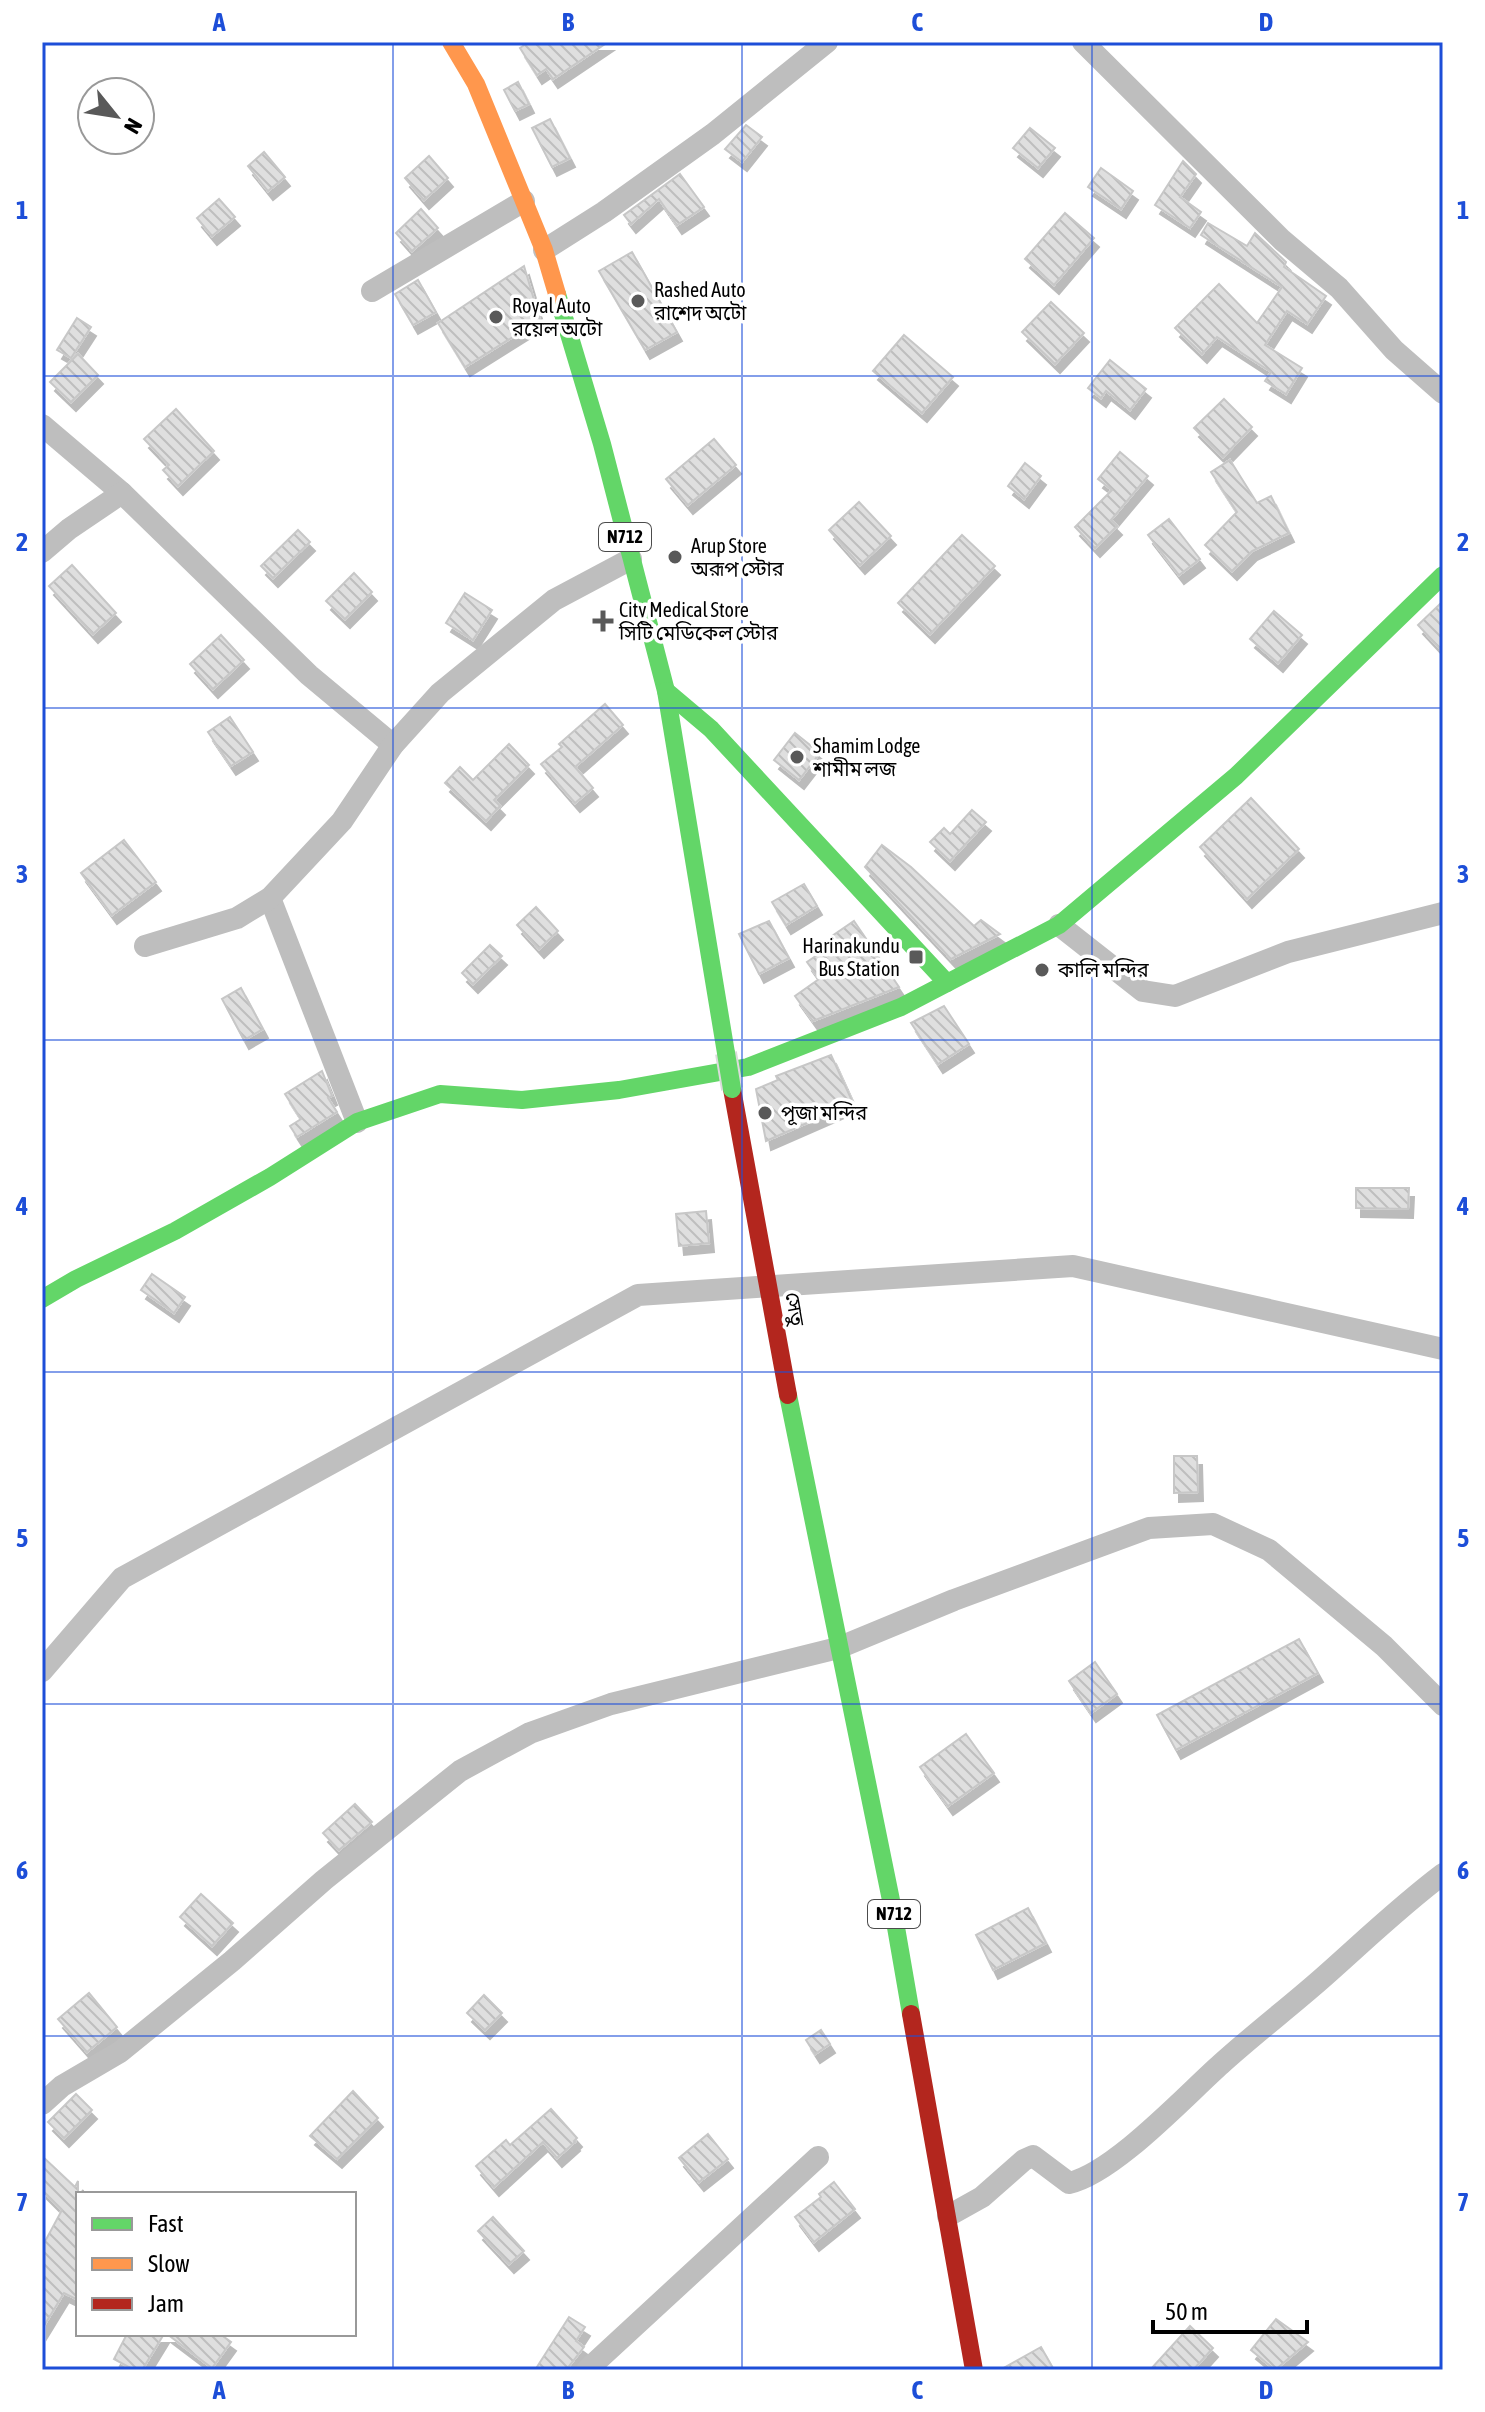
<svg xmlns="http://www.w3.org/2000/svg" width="1485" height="2412" viewBox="0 0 1485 2412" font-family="'Asap Condensed','Noto Sans Bengali',sans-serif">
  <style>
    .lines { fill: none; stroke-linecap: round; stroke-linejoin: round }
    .canal { stroke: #bfbfbf; stroke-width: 22 }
    .building { fill: url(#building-back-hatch); stroke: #c7c7c7; stroke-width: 2; filter: url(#shadow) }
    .street { stroke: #bebebe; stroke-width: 22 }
    .fast { stroke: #63d668; stroke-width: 18 }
    .slow { stroke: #ff974d; stroke-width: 18 }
    .jam { stroke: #b3261e; stroke-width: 18 }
    .fast-bridge-casing { stroke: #dbdbdb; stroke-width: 22; stroke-linecap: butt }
    .fast-bridge { stroke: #63d668; stroke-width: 18 }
    .grid { fill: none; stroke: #1d4ed8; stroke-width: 2; stroke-opacity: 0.55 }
    .poi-dot { fill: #595959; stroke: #fff; stroke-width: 3 }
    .labels { text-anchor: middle; stroke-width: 7; stroke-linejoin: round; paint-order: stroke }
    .shield { fill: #fff; stroke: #4c4c4c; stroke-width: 2 }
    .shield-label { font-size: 18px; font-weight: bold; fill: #000 }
    .poi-label { font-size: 20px; fill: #000; stroke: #fff; text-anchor: start }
    .street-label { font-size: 20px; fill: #000; stroke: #fff }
    .neatline { fill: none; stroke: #1d4ed8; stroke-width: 3 }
    .grid-label { font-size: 26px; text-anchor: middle; font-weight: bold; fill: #1d4ed8 }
  </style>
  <defs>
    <pattern id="building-back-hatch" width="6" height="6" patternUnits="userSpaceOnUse" patternTransform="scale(2)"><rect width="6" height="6" fill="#dfdfdf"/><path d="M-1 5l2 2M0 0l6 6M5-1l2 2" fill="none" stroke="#bebebe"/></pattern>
    <filter id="shadow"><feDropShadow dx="5" dy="9" stdDeviation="0" flood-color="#0004"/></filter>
  </defs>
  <rect width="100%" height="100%" fill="#fff"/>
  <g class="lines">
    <polyline class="canal" points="42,1671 122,1578 638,1295 1073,1266 1443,1349"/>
  </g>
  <g class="building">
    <polygon points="529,42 608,42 553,79 546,69 537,75 520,48"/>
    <polygon points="518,82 529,104 515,111 504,90"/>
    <polygon points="550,119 570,158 552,167 532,128"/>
    <polygon points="746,125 762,137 742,162 725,149"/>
    <polygon points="1030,128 1055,148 1038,168 1013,148"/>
    <polygon points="264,152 285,177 268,191 248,166"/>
    <polygon points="429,156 448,178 424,200 405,178"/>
    <polygon points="1183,161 1196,174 1180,197 1201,212 1190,228 1155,205"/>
    <polygon points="1101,168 1133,191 1121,209 1088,187"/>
    <polygon points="680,174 704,207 677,225 659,199 631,224 624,215"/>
    <polygon points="219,199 235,217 212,236 197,218"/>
    <polygon points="421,209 438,228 412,251 396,233"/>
    <polygon points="1065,213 1094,238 1054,285 1025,259"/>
    <polygon points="1208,223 1247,246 1255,233 1286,262 1284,267 1326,296 1307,324 1287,311 1265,345 1302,368 1286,394 1265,381 1271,372 1217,337 1202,354 1175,328 1219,284 1257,323 1282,287 1201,235"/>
    <polygon points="632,252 677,332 645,350 599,271"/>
    <polygon points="524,266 540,320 465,367 438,323"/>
    <polygon points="418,280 436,312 413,325 395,294"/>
    <polygon points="1051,302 1084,333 1055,364 1022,332"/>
    <polygon points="77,318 91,327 71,358 57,350"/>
    <polygon points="904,335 953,377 922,413 873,371"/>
    <polygon points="78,354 98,375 71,402 50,382"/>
    <polygon points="1110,360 1146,389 1130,410 1106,391 1101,398 1088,388"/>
    <polygon points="1224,399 1252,427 1223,457 1194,428"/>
    <polygon points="176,409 214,451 178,486 163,470 169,465 144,439"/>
    <polygon points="714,439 736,465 688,505 666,479"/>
    <polygon points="1120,452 1148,476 1111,520 1117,526 1095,548 1075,527 1112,490 1098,479"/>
    <polygon points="1230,460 1257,503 1271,496 1289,533 1252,551 1232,571 1205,545 1237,512 1211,472"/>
    <polygon points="1025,463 1041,476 1024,499 1008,486"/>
    <polygon points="859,502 891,536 860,565 829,530"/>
    <polygon points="1169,519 1200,559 1179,575 1148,535"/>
    <polygon points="298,530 310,542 273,578 261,566"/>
    <polygon points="962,535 995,566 930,634 898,603"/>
    <polygon points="72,565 116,613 93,634 49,586"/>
    <polygon points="354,573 372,592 345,619 326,601"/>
    <polygon points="465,593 492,610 473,640 446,623"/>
    <polygon points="1443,601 1443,652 1418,625"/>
    <polygon points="1274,611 1302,635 1278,663 1250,639"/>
    <polygon points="221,635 244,660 213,689 190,664"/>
    <polygon points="605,704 623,725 575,767 593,788 575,803 541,764 562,747 559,744"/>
    <polygon points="230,717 253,752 231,766 208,732"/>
    <polygon points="795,733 820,753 799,780 774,760"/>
    <polygon points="509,744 529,765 494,800 500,806 486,821 445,783 460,767 473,780"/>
    <polygon points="1251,798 1299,849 1247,899 1200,847"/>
    <polygon points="972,810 986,822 950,861 930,842 944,828 950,834"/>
    <polygon points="124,840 156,882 112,915 81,873"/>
    <polygon points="882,845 911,867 974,926 981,920 1000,934 951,959 865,867"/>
    <polygon points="804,884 817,906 786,925 772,902"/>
    <polygon points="536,907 558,931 539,949 517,925"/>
    <polygon points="769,921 789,958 759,974 739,934"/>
    <polygon points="854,921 899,987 813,1021 795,996 819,979 807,962 836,942 832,936"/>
    <polygon points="490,945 502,956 473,984 462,973"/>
    <polygon points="241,988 263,1029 244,1040 222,999"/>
    <polygon points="944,1006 969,1044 938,1064 911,1023"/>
    <polygon points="831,1055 853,1103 766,1141 756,1089 778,1080 776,1076"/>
    <polygon points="322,1071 332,1096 328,1098 337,1112 297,1137 290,1126 301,1119 285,1094"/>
    <polygon points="1356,1188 1409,1188 1408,1209 1356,1208"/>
    <polygon points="706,1211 709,1243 679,1246 676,1214"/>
    <polygon points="152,1274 185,1297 174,1313 141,1290"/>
    <polygon points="1174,1456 1197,1456 1198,1492 1174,1493"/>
    <polygon points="1299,1639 1318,1673 1176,1750 1157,1715"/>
    <polygon points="1095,1662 1117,1694 1091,1713 1069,1681"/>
    <polygon points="966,1734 994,1773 948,1806 920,1767"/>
    <polygon points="355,1804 372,1822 339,1850 323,1833"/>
    <polygon points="201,1894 233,1923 212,1946 180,1917"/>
    <polygon points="1028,1908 1046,1943 993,1970 976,1935"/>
    <polygon points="89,1993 117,2027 87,2052 58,2019"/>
    <polygon points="484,1995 502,2013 485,2030 467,2013"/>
    <polygon points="821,2030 830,2044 815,2054 806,2040"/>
    <polygon points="353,2091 378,2118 337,2159 310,2136"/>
    <polygon points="76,2094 92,2110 64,2138 48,2122"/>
    <polygon points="551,2109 577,2138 574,2141 575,2142 557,2158 543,2142 494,2187 476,2166 506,2140 510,2145"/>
    <polygon points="708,2134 728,2159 699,2182 679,2158"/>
    <polygon points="42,2156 75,2187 78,2181 78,2300 64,2293 42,2329 42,2247 62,2210 42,2190"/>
    <polygon points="834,2182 855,2209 814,2242 795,2217 821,2197 819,2194"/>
    <polygon points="493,2217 524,2251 509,2264 478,2231"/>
    <polygon points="569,2317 585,2327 576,2341 584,2347 566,2370 535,2370"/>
    <polygon points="1276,2319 1308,2342 1275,2370 1251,2350"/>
    <polygon points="1190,2326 1213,2348 1193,2370 1150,2370"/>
    <polygon points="127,2334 164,2334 142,2370 134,2370 114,2359"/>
    <polygon points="167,2334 220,2334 231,2342 212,2368"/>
    <polygon points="1041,2347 1054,2370 1000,2370"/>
  </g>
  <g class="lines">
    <g class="street">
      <polyline points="1083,42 1282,240 1339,288 1394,350 1443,393"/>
      <polyline points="544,250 604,212 713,134 827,42"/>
      <polyline points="372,291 524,201"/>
      <polyline points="42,425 122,493 309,675 393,745"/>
      <polyline points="42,552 69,529 122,493"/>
      <polyline points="270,898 357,1122"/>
      <polyline points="1059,925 1143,991 1175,996 1288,952 1443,913"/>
      <polyline points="145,946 237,918 270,898 342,821 393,745 440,693 554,600 631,559"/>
      <polyline points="42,2104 62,2086 120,2052 232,1961 324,1880 460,1771 530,1733 611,1704 838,1648 954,1600 1149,1528 1213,1524 1269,1550 1384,1646 1443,1705"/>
      <path d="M948,2216L982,2197L1024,2160L1033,2156L1069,2183C1114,2173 1185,2096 1221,2064C1253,2035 1287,2009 1319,1981C1360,1945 1399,1907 1443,1874"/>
      <polyline points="587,2370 818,2157"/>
    </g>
    <g class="fast">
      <polyline points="557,294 602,444 666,691 726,1053"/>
      <polyline points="666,691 711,729 947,983 1059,925 1236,776 1443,575"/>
      <polyline points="42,1299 76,1279 175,1231 270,1177 357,1122 440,1094 522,1100 619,1090 748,1067 901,1007 947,983"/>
      <polyline points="788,1395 893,1910 911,2014"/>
    </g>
    <polyline class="slow" points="451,42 476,84 544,250 557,294"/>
    <g class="jam">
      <polyline points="732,1089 788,1395"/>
      <polyline points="911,2014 974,2370"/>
    </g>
    <g class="fast-bridge-casing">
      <polyline id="fast-bridge" points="726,1053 732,1089"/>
    </g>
    <use href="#fast-bridge" class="fast-bridge"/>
  </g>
  <path class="grid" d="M393,42V2370M742,42V2370M1092,42V2370M42,376H1443M42,708H1443M42,1040H1443M42,1372H1443M42,1704H1443M42,2036H1443"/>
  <g class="poi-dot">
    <circle cx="638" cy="301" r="8"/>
    <circle cx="496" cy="317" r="8"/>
    <circle cx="675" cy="557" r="8"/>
    <path d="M599 609h8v8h8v8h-8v8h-8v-8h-8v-8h8z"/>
    <circle cx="797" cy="757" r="8"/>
    <rect x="908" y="949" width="16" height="16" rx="4"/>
    <circle cx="1042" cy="970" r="8"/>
    <circle cx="765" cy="1113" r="8"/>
  </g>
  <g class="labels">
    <g class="shield">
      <rect x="599" y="523" width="52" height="28" rx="6"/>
      <rect x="868" y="1900" width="52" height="28" rx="6"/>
    </g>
    <g class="shield-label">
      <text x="625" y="543">N712</text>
      <text x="894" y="1920">N712</text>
    </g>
    <g class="poi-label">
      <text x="654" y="297">Rashed Auto<tspan x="654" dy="23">রাশেদ অটো</tspan></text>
      <text x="512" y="313">Royal Auto<tspan x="512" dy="23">রয়েল অটো</tspan></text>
      <text x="691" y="553">Arup Store<tspan x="691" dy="23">অরূপ স্টোর</tspan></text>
      <text x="619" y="617">City Medical Store<tspan x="619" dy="23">সিটি মেডিকেল স্টোর</tspan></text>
      <text x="813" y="753">Shamim Lodge<tspan x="813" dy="23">শামীম লজ</tspan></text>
      <text x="900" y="953" text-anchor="end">Harinakundu<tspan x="900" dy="23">Bus Station</tspan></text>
      <text x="1058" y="977">কালি মন্দির</text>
      <text x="781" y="1120">পূজা মন্দির</text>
    </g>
    <g class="street-label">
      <text transform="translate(795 1309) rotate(80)" y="7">সেতু</text>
    </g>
  </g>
  <rect width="1485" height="2412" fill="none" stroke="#ffffff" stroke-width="88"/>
  <rect x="76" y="2192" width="280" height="144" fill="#ffffff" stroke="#999999" stroke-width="2"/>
  <rect x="92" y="2218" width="40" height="12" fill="#63d668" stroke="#999999" stroke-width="2"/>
  <text x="148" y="2232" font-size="24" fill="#000000">Fast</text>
  <rect x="92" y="2258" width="40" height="12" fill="#ff974d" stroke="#999999" stroke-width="2"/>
  <text x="148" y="2272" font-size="24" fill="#000000">Slow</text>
  <rect x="92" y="2298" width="40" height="12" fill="#b3261e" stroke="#999999" stroke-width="2"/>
  <text x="148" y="2312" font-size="24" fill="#000000">Jam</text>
  <g transform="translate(116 116) rotate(120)"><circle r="38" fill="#ffffff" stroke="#999999" stroke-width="2"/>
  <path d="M0-6L14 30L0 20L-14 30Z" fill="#595959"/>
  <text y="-12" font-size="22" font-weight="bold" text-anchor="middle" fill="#000000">N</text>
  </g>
  <path d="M1153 2320v12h154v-12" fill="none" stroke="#000000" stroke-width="4"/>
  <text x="1165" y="2320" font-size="24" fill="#000000" stroke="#ffffff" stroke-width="6" paint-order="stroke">50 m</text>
  <rect x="44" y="44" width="1397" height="2324" class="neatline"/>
  <g class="grid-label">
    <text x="219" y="31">A</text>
    <text x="568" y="31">B</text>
    <text x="917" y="31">C</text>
    <text x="1266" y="31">D</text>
    <text x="22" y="219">1</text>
    <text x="1463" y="219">1</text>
    <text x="22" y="551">2</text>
    <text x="1463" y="551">2</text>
    <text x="22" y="883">3</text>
    <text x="1463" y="883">3</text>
    <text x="22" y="1215">4</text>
    <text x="1463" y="1215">4</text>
    <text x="22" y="1547">5</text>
    <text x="1463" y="1547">5</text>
    <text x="22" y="1879">6</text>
    <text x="1463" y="1879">6</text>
    <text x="22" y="2211">7</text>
    <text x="1463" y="2211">7</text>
    <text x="219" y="2399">A</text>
    <text x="568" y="2399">B</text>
    <text x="917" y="2399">C</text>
    <text x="1266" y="2399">D</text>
  </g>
</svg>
